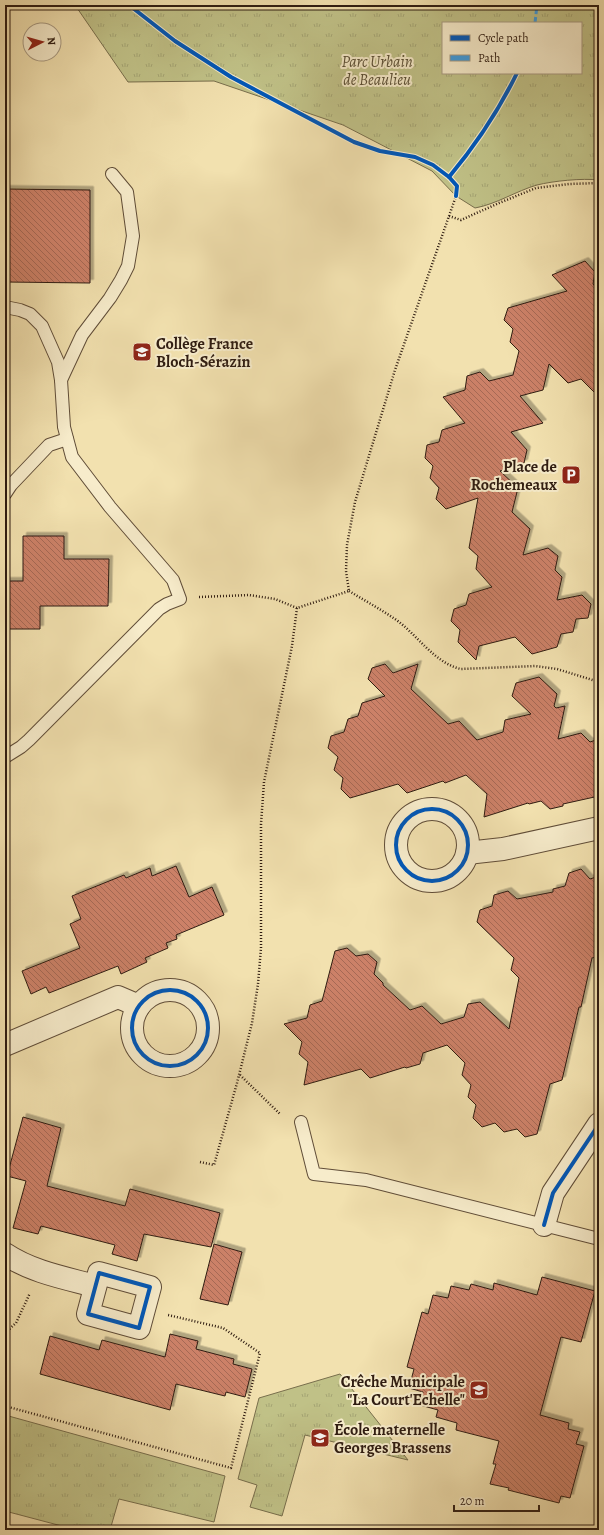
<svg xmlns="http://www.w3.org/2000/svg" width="604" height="1535" viewBox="0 0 604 1535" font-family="Alegreya,serif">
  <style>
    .grass { fill: url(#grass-tufts); stroke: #786e4c; fill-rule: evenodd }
    .building { fill: url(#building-back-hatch); stroke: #2f1c11; filter: url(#shadow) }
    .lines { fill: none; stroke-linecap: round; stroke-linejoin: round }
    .lane-casing { stroke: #604d38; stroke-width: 14 }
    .street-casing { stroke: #604d38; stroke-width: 24 }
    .path { stroke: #2f1c11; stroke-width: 2.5; stroke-dasharray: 1 2; stroke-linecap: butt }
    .lane { stroke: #f7eccb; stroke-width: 12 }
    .street { stroke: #f7eccb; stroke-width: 22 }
    .quiet { stroke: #3d9bde; stroke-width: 3; stroke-dasharray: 6 3; stroke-linecap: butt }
    .cycleway-casing { stroke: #f7eccb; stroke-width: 6 }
    .cycleway { stroke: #0057b8; stroke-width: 4 }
    .labels { text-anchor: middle; stroke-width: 4; stroke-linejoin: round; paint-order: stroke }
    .park-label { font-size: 16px; font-style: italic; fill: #5a4e34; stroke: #f7eccb }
    .poi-label { font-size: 16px; font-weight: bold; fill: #2f1c11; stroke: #f7eccb; text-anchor: start }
  </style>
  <defs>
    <pattern id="grass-tufts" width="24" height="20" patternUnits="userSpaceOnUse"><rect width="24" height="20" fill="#c0c187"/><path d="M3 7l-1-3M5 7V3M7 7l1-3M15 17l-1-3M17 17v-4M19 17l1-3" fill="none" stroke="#a5a574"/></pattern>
    <pattern id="building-back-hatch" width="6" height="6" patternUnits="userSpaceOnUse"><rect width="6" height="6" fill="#cc8168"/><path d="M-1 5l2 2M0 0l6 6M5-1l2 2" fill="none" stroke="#a66954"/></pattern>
    <filter id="shadow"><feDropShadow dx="3.5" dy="-3.5" stdDeviation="0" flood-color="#0004"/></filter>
  </defs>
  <rect width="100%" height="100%" fill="#f2e1af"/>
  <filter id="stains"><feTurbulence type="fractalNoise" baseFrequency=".005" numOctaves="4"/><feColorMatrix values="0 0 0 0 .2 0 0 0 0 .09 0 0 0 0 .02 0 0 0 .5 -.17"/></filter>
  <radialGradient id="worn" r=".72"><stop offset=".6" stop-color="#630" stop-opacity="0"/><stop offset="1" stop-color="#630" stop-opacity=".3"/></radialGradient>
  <g class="grass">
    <path d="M75,5H599V180C582,178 553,181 537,185C516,191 497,204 475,208L456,196L432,171L343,125L214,81L128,82ZM443,23H581V73H443Z"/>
    <polygon points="340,1374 408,1460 305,1435 282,1516 250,1507 257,1485 238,1479 259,1398"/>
    <polygon points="5,1415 225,1476 214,1522 119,1499 110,1530 77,1530 5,1511"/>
  </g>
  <g class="building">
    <polygon points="5,189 90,190 90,283 5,282"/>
    <polygon points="585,261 595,272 593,284 599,291 599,397 581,379 568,383 549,364 543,390 520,396 543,423 511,432 527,450 524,463 500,471 518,488 512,512 530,529 523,555 548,548 558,556 555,570 562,577 557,600 582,595 591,604 588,618 576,619 573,632 561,634 557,647 532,654 515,637 479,646 476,660 458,642 460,630 451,621 454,609 466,605 469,594 492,587 476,569 478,556 469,548 478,498 446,509 436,499 439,488 430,478 433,466 425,458 427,445 439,442 442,430 465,423 443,397 465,390 467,376 480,372 489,381 513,375 519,351 510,342 513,329 504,320 508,308 567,291 552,275"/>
    <polygon points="23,536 64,536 64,559 109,559 108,606 40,606 40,629 5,629 5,581 23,581"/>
    <polygon points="385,664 393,673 418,664 411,689 448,724 459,721 477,740 503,732 505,720 531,714 512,696 516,683 539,677 557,694 554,706 556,708 565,706 558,739 581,733 590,742 599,739 599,796 563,804 563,806 550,809 541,801 529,804 528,803 484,817 487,794 466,775 445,783 443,781 407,793 398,784 350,798 341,789 343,778 334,770 338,757 328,748 331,736 344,732 348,719 358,716 362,703 385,696 368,679 372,668"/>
    <polygon points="176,866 189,897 212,887 224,915 176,935 177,939 166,943 168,948 145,958 147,962 121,974 118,966 49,993 46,987 31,994 22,971 80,948 70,924 81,919 72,896 124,875 126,878 150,868 152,876"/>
    <polygon points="581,869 590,879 599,876 599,956 592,958 581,1007 579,1007 562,1080 550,1084 537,1134 525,1137 517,1129 504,1132 495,1123 482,1127 473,1118 476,1105 468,1097 471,1085 462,1075 465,1063 447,1045 423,1053 420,1064 406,1068 405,1067 370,1078 361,1069 304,1085 308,1062 299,1054 302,1042 284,1024 307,1018 310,1005 322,1001 335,951 347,948 356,956 368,954 377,962 374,974 383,983 383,985 410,1010 422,1006 441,1024 464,1017 468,1004 480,1002 509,1029 519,978 511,970 514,958 477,922 480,910 492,906 494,895 508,891 517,899 553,892 553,889 565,886 569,873"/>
    <polygon points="23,1117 61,1128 47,1186 125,1206 130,1189 220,1213 211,1247 144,1234 137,1261 112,1254 115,1245 41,1226 38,1234 13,1228 26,1181 7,1176"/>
    <polygon points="214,1244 242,1252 228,1305 200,1299"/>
    <polygon points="542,1277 595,1291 581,1342 561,1337 540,1415 569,1423 568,1429 580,1432 576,1444 584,1446 570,1498 561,1496 559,1503 508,1490 509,1488 490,1484 496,1464 493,1464 499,1441 456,1430 457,1423 436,1417 438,1410 420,1405 423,1392 409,1388 414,1369 407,1367 422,1312 428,1314 433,1295 448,1298 451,1286 469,1290 471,1284 493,1290 494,1283 537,1295"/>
    <polygon points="170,1334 198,1341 196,1349 234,1359 233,1364 252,1369 245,1397 226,1392 225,1396 176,1384 170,1410 40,1374 50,1336 99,1350 102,1340 165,1357"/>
  </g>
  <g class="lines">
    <g class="lane-casing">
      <g id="lane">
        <polyline points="5,307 20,310 30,314 42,326 58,362 61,380 64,427 72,457 110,507 173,580 180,599 167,604 159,609 29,740 21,747 5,757"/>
        <polyline points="61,380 82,335 110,298 121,280 128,266 133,236 127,192 112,174"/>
        <polyline points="5,494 11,485 49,445 67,439"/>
        <polyline points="301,1122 314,1174 366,1180 599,1239"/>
      </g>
    </g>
    <g class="street-casing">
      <g id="street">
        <circle cx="432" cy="845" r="36"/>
        <polyline points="467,853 503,849 599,828"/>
        <circle cx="170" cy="1028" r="38"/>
        <polyline points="5,1045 118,997 139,1006"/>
        <polyline points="544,1225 553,1193 599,1124"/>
        <path d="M5,1254C32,1272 65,1278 95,1286"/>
        <polygon points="99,1273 150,1287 139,1328 88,1314"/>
      </g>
    </g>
    <g class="path">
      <polyline points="449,216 461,220 499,203 536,188 569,184 599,183"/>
      <path d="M349,591C364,600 380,609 395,619C417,634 434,663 461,669L535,666L557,669L599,682"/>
      <polyline points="199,597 249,595 275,599 297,608"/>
      <polyline points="240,1075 280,1114"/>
      <polyline points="200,1162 214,1165 237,1083 252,1023 258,984 261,948 261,824 264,782 292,646 297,608 349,591 346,571 347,545 355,502 395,370 456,196"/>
      <polyline points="5,1333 16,1323 30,1293"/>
      <polyline points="5,1406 231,1468 260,1353 223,1328 168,1315"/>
    </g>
    <use href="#lane" class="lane"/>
    <use href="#street" class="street"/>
    <polyline class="quiet" points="535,23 537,5"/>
    <g class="cycleway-casing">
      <g id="cycleway">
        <polyline points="129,5 175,41 231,77 354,142 380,151 415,157 433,165 449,177 457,186 456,196"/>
        <path d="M449,177C474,147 500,108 517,73"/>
        <circle cx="432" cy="845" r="36"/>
        <circle cx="170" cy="1028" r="38"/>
        <polyline points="544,1225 553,1193 599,1124"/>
        <polygon points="99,1273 150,1287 139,1328 88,1314"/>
      </g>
    </g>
    <use href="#cycleway" class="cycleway"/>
  </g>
  <defs>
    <g id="school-square" transform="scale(1)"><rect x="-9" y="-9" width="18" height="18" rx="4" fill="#8f2418" stroke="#f7eccb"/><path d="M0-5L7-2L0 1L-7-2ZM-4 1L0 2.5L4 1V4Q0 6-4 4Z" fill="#fff"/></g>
    <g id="parking-square" transform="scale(1)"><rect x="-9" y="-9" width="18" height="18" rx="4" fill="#8f2418" stroke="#f7eccb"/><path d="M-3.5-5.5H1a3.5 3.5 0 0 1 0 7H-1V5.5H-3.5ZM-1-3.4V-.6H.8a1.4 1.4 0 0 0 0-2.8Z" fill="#fff"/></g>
  </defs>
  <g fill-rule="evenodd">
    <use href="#school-square" x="142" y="352"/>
    <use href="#parking-square" x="571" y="475"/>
    <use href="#school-square" x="479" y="1390"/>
    <use href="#school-square" x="320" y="1438"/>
  </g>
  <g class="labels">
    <g class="park-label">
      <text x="377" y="67">Parc Urbain<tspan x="377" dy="18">de Beaulieu</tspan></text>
    </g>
    <g class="poi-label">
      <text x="156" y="349">Collège France<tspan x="156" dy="18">Bloch-Sérazin</tspan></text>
      <text x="557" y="472" text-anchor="end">Place de<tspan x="557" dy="18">Rochemeaux</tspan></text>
      <text x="465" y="1387" text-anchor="end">Crêche Municipale<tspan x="465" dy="18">"La Court'Echelle"</tspan></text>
      <text x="334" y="1435">École maternelle<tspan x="334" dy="18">Georges Brassens</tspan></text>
    </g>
  </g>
  <rect width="604" height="1535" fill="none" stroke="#f2e1af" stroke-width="20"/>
  <rect x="6" y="6" width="592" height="1523" fill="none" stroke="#2f1c11" stroke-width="2"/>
  <rect x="10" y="10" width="584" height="1515" fill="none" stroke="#2f1c11"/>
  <rect x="442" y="22" width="140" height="52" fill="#f7eccb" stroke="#a79981"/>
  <rect x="450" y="35" width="20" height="6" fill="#0057b8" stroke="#a79981"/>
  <text x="478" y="42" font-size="12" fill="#2f1c11">Cycle path</text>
  <rect x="450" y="55" width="20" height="6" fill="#3d9bde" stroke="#a79981"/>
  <text x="478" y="62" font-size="12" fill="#2f1c11">Path</text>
  <g transform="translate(42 42) rotate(84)"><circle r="19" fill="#f7eccb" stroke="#a79981"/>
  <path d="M0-3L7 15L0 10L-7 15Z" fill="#8f2418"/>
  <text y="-6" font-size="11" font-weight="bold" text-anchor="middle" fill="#2f1c11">N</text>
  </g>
  <path d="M454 1505v6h85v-6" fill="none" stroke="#2f1c11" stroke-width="2"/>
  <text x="460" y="1505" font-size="12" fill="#2f1c11" stroke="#f7eccb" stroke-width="3" paint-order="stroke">20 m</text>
  <rect width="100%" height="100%" filter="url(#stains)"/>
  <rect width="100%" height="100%" fill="url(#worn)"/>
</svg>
